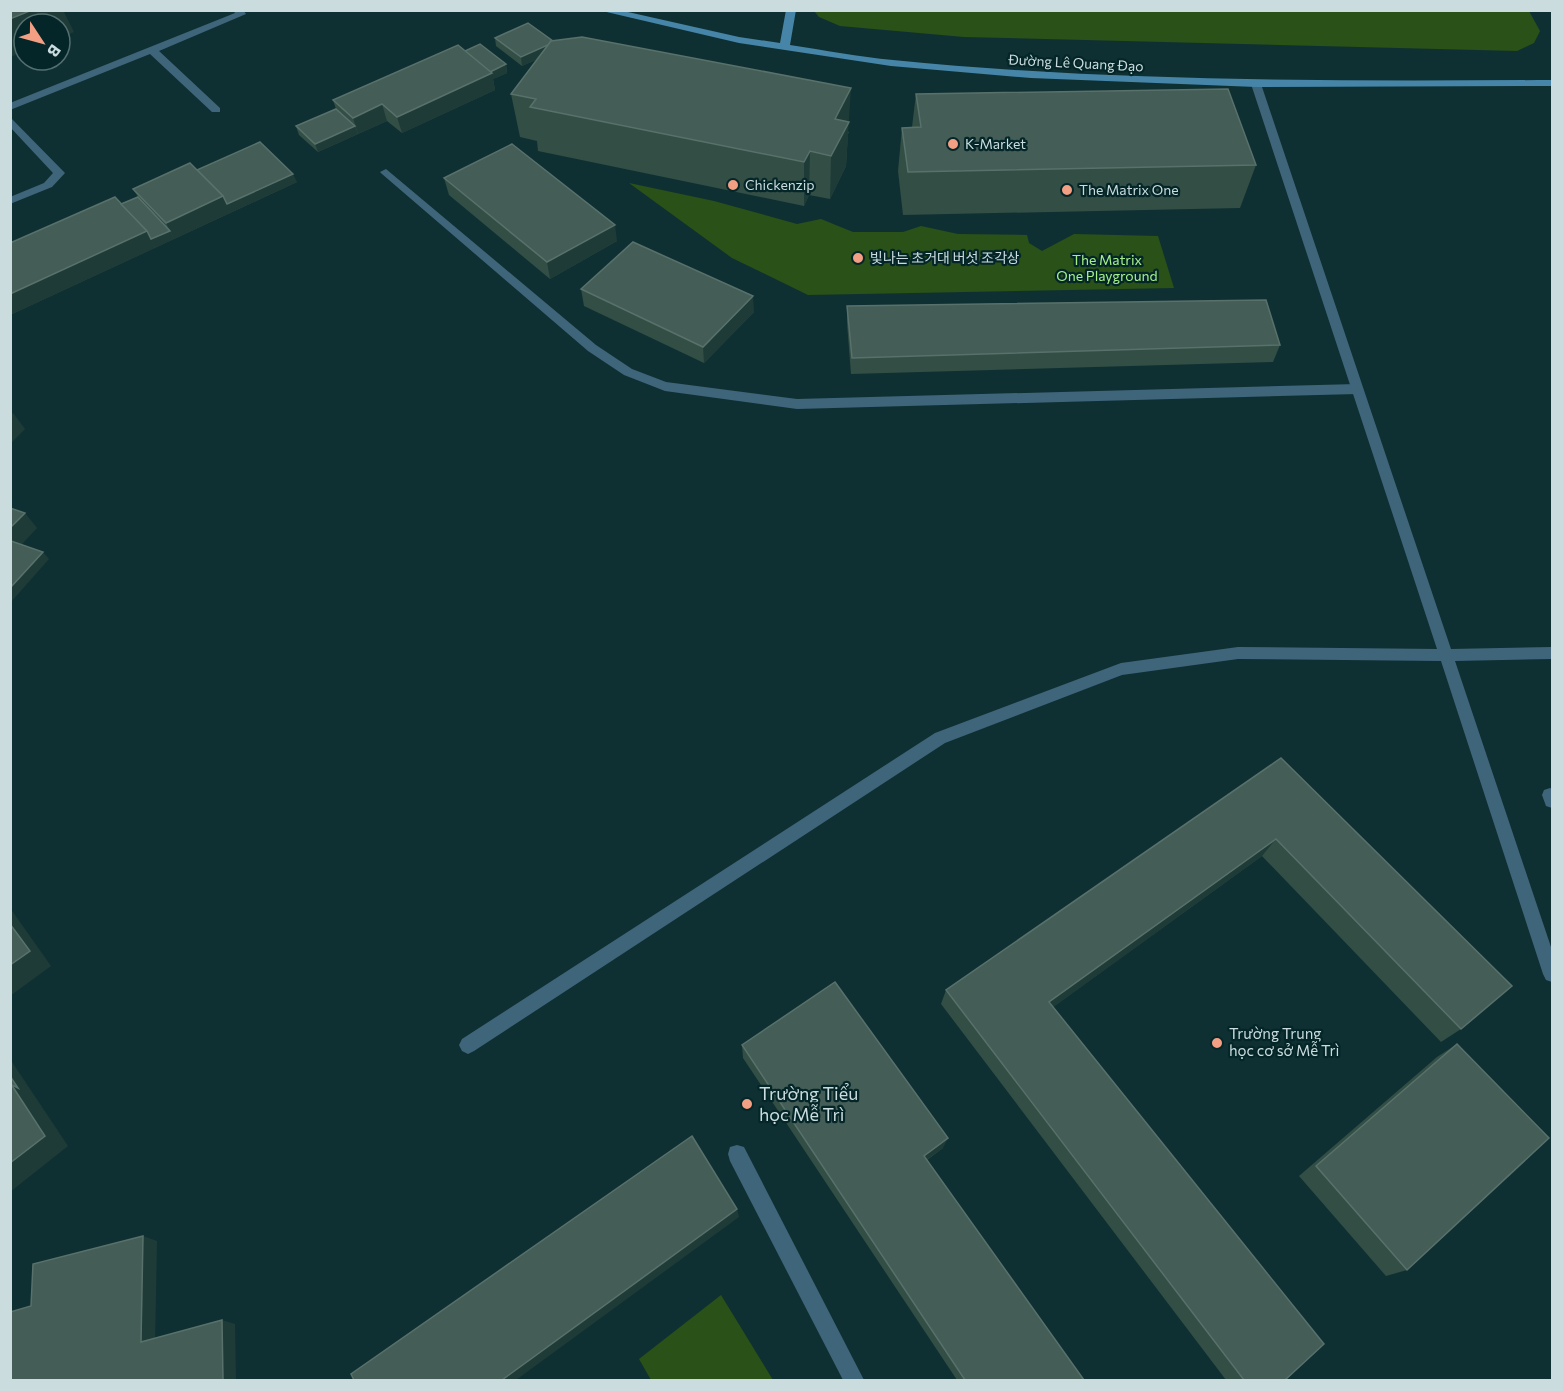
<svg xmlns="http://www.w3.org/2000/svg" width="1563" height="1391" viewBox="0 0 1563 1391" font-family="Commissioner,'Noto Sans KR',sans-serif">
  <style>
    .green { fill: #2a5118 }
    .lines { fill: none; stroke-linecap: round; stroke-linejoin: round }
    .service { fill: #3f657b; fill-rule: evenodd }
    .minor { fill: #3f657b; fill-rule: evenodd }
    .secondary { fill: #4685a8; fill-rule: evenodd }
    .wall { fill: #334e45 }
    .shaded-wall { fill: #1e3b37 }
    .building { fill: #445d56; stroke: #59716b; stroke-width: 1.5 }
    .poi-dot { fill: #f39f83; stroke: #042628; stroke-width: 2 }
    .labels { text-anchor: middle; stroke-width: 4.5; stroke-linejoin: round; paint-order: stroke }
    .far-street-label { font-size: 14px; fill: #cadcdd; stroke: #042628 }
    .far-poi-label { font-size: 14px; fill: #cadcdd; stroke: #042628; text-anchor: start }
    .far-park-label { font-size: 14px; fill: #a7f089; stroke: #042628 }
    .poi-label { font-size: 15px; fill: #cadcdd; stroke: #042628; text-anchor: start }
    .near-poi-label { font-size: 18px; fill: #cadcdd; stroke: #042628; text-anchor: start }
  </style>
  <rect width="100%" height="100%" fill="#0f3032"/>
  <g class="green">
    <polygon points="1529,11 1540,31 1534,43 1517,51 964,37 840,26 819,17 814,11"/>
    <polygon points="629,183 714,201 797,224 821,219 853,232 903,232 921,226 958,234 1027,235 1029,243 1042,251 1074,234 1158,236 1174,288 808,295 732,258"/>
    <polygon points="721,1295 773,1380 651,1380 639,1359"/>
  </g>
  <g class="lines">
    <g class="service">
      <polygon points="233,10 243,10 246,14 159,51 220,108 220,112 212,112 150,54 10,110 10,103 235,13"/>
      <polygon points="10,117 65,173 52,187 10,204 10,197 44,183 53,173 10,127"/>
      <polygon points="386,169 596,345 632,369 666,382 797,399 1357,384 1363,389 1357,394 797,409 665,391 624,375 588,351 382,174 380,172"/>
      <polygon points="1550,788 1552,789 1552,808 1546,806 1542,795 1544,790"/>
      <polygon points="737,1145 744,1147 864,1380 843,1380 730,1161 728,1154 730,1147"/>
    </g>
    <polygon class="minor" points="1256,81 1261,84 1451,649 1552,647 1552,659 1455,661 1552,950 1552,982 1546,980 1543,974 1441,661 1238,659 1122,675 945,743 474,1051 468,1054 462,1051 459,1045 462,1039 935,733 1121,663 1238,647 1437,649 1251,84"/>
    <path class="secondary" d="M598,10H619L739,37L780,43L786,10H796L790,45C824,50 859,57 893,60C1113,82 1332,81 1552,80V86L1256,87L1031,78L891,66L739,43Z"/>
  </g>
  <g class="wall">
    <polygon points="495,38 553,41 849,132 848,134 846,166 830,199 809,195 804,206 538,151 537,141 520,137 511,94 538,59 522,66 496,46"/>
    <polygon points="465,51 506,64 507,73 493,79 495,90 402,133 387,121 318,152 299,135 296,126 336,109 333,100"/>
    <polygon points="916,94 1256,165 1240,208 903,215 898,171 902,128 912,127"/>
    <polygon points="197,170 297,182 10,315 10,243 121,204 138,197 133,189"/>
    <polygon points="444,178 617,241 550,279 449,195"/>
    <polygon points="581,289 754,312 704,363 584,306"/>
    <polygon points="847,306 1280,345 1273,362 851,374 847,323"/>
    <polygon points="1281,758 1461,1029 1441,1042 1262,856 1053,1007 1285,1380 1226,1380 941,1004 946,990"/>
    <polygon points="1457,1044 1407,1270 1386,1276 1299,1176 1437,1057"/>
    <polygon points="742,1045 943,1148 927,1160 1084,1380 957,1380 743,1058"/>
  </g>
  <g class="shaded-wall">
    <polygon points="32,10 63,10 74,32 60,38 60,24 24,24 24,52 10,57 10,19"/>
    <polygon points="554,42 556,51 522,66 521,57"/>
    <polygon points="506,64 507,73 493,79 495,90 402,133 397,117"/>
    <polygon points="851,88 846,166 830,199 831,156 835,119"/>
    <polygon points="382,104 387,121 358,134 353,118"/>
    <polygon points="355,126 358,134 318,152 315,144"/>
    <polygon points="810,151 809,195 804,206 804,162"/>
    <polygon points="293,174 297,182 174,239 166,223 223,196"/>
    <polygon points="615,225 617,241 550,279 547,262"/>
    <polygon points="147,231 155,248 10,315 10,294"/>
    <polygon points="170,231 174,239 155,248 151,240"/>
    <polygon points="753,296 754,312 704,363 703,347"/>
    <polygon points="13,413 25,429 10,444 10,416"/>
    <polygon points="25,513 37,528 10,557 10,528"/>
    <polygon points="43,552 49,559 10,603 10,588"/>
    <polygon points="1276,839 1262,856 1041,1016 1049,1002"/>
    <polygon points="10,908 51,966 10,996"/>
    <polygon points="10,1059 68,1146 10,1192"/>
    <polygon points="948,1138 943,1148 919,1165 924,1156"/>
    <polygon points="737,1209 739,1217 516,1380 502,1380"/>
    <polygon points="143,1236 157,1241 155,1345 141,1342"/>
    <polygon points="222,1320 235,1324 236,1380 223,1380"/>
  </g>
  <g class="building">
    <polygon points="10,10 32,10 10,19"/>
    <polygon points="528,23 553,41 551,41 548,45 521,57 495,38"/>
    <polygon points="582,37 851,88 835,119 849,122 831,156 810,151 804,162 530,107 536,99 511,94 551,41"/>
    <polygon points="480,44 506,64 490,72 465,51"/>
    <polygon points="458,45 492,73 397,117 382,104 353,118 333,100"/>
    <polygon points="1228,89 1256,165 908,172 902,128 921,127 916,94"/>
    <polygon points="336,109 355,126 315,144 296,126"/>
    <polygon points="260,142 293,174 227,204 223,196 197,170"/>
    <polygon points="512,144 615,225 547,262 444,178"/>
    <polygon points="190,163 223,196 166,223 133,189"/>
    <polygon points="115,197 147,231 10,294 10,243"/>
    <polygon points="138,197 170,231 151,239 147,231 121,204"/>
    <polygon points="633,242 753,296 703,347 581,289"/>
    <polygon points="1266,300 1280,345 852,358 847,306"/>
    <polygon points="10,508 25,513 10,528"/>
    <polygon points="11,541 43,552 10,588 10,542"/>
    <polygon points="1281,758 1512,986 1461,1029 1276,839 1049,1002 1324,1344 1285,1380 1244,1380 946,990"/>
    <polygon points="10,924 30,951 10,965"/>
    <polygon points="835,982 948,1138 924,1156 1084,1380 965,1380 742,1045"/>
    <polygon points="1457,1044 1549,1138 1407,1270 1316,1166"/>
    <polygon points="10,1076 18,1088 10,1084"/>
    <polygon points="11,1084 45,1136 10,1163 10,1084"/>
    <polygon points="692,1136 737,1209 502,1380 354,1380 351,1374"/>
    <polygon points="143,1236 141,1342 222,1320 223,1380 10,1380 10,1312 31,1306 33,1264"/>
  </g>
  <g class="poi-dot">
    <circle cx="953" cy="144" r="6"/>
    <circle cx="733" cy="185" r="6"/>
    <circle cx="1067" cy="190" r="6"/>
    <circle cx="858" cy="258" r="6"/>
    <circle cx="1217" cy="1043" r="6"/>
    <circle cx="747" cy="1104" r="6"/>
  </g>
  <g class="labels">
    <g class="far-street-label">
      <text transform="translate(1076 63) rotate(3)" y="5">Đường Lê Quang Đạo</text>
    </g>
    <g class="far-poi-label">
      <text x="965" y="149">K-Market</text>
      <text x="745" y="190">Chickenzip</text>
      <text x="1079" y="195">The Matrix One</text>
      <text x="870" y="263">빛나는 초거대 버섯 조각상</text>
    </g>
    <g class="far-park-label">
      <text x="1107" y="265">The Matrix<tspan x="1107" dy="16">One Playground</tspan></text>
    </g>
    <g class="poi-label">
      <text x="1229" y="1039">Trường Trung<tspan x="1229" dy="17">học cơ sở Mễ Trì</tspan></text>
    </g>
    <g class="near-poi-label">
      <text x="759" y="1100">Trường Tiểu<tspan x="759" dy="21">học Mễ Trì</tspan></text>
    </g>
  </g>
  <rect width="1563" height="1391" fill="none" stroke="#cadcdd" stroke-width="24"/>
  <g transform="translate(42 42) rotate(126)"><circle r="28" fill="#042628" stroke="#536f70" stroke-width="1.5"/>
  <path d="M0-4.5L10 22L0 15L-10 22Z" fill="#f39f83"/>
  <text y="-9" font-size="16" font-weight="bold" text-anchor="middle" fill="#cadcdd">B</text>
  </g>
</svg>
